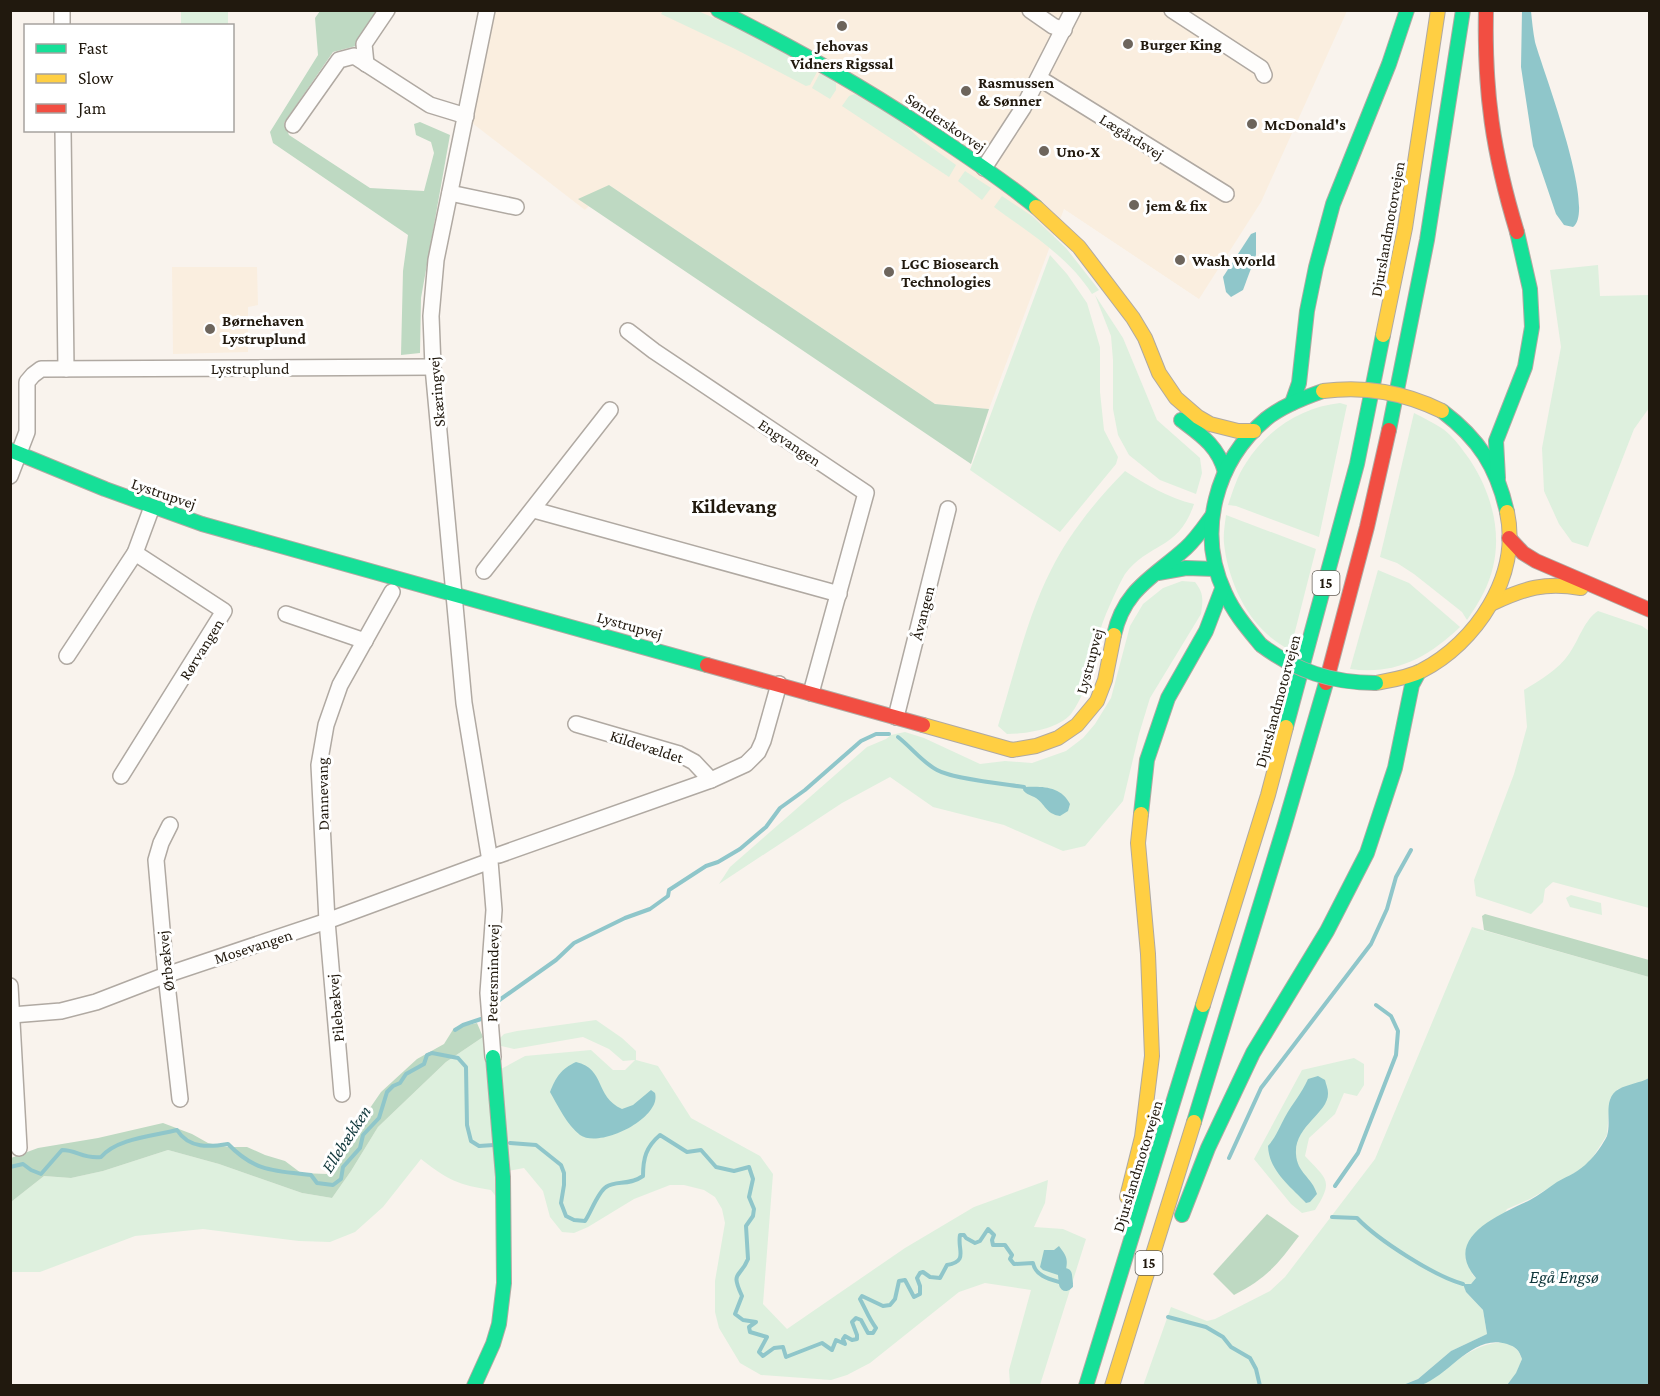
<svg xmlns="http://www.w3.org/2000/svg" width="1660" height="1396" viewBox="0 0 1660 1396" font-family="'Crimson Pro',serif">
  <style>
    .built { fill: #faeedf }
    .green { fill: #def0de }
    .forest { fill: #bed9c2 }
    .water { fill: #8fc6ca }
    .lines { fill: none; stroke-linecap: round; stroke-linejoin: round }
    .stream { stroke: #8fc6ca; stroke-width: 4 }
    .canal { stroke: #8fc6ca; stroke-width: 14 }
    .street-casing { stroke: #b0a9a2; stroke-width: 18 }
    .fast-casing { stroke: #b0a9a2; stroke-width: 16 }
    .slow-casing { stroke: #b0a9a2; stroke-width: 16 }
    .jam-casing { stroke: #b0a9a2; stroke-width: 16 }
    .street { stroke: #fefdfc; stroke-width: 15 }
    .fast { stroke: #16e098; stroke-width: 14 }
    .slow { stroke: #ffcf43; stroke-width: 14 }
    .jam { stroke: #f24e42; stroke-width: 14 }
    .fast-bridge-casing { stroke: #b0a9a2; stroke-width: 16; stroke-linecap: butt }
    .slow-bridge-casing { stroke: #b0a9a2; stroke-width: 16; stroke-linecap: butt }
    .fast-bridge { stroke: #16e098; stroke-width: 14 }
    .slow-bridge { stroke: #ffcf43; stroke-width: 14 }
    .poi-dot { fill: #6d655c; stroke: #fff; stroke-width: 2 }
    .labels { text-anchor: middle; stroke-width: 6; stroke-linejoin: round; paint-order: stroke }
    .shield { fill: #fff; stroke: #645e56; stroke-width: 1.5 }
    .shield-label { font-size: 15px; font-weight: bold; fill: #21190e }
    .poi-label { font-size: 16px; font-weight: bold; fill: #21190e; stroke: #fff; text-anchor: start }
    .street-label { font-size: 16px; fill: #21190e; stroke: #fff }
    .water-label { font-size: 18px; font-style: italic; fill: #10373b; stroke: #fff }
    .quarter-label { font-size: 20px; font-weight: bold; fill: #21190e; stroke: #fff }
  </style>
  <rect width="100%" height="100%" fill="#f9f3ed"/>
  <g class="built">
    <polygon points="491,11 1347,11 1261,202 1199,299 1064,209 989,409 935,404 609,185 585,210 467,119"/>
    <polygon points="172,267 257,267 258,305 248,307 248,352 173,354"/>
  </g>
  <g class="green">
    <rect x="181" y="11" width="47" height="14"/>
    <polygon points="663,11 698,11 751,34 817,72 810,85 806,86 735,49 661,14"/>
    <polygon points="821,71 836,81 836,90 830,99 812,88"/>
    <polygon points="855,94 893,114 920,139 956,165 949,177 842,106 849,96"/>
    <polygon points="965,171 991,188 982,200 958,181"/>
    <path d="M1002,196L1032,216L1066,248L1099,290L1092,294C1068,256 1029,233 994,207Z"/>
    <polygon points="1050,255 1067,274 1087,303 1100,347 1100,392 1104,430 1118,457 1116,464 1060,532 970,470"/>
    <polygon points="1598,265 1600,296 1649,295 1649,408 1634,429 1588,547 1572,542 1559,524 1544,491 1542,448 1561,347 1550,270"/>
    <polygon points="1095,295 1123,338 1157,420 1200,458 1202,473 1196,494 1160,480 1129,455 1118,435 1113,409 1113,360 1111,336"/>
    <path d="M1340,403L1347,405L1319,537L1236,506L1228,505C1233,491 1237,476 1246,463C1266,430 1302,407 1340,403Z"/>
    <path d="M1414,413C1424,418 1434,423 1443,429C1454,437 1462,449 1470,460C1496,500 1506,548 1484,592C1479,602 1473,611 1467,620L1462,612L1414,574L1397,563L1380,557Z"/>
    <path d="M1125,471C1147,485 1168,498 1194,504C1179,550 1148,543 1125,574C1119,584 1104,617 1101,628C1099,637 1098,646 1097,655C1093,671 1081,701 1071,714C1058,729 1026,734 1007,734L998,726C1013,678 1028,614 1051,570C1069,534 1097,499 1125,471Z"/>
    <path d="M1226,515L1316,549L1290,651C1282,645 1274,641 1267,634C1243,613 1227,575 1224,543C1223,534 1225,524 1226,515Z"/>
    <path d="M1378,570L1409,583L1460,627C1427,658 1396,675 1350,669Z"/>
    <path d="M1182,581L1195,582C1204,593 1203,600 1201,614L1150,698L1139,734L1123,801L1085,846L1063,851L1004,825L933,807L890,777L842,803L719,884L730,867L867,747L886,739L891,735L905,732L924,738L980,764L1005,761L1032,763L1066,751L1083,738L1095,724L1111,698L1130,626L1143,604L1163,588Z"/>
    <path d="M1598,611L1642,626L1649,631V908L1553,882L1545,889L1543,902L1531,914L1476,896L1474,880L1514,774L1527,727L1524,690C1540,680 1558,670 1569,654C1579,640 1584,620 1598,611Z"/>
    <polygon points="1571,895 1601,903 1602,915 1570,907 1566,898"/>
    <polygon points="1472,927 1649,977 1649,1078 1640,1084 1618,1089 1610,1099 1607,1135 1591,1160 1583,1168 1530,1199 1507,1209 1472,1274 1476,1278 1471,1284 1464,1284 1466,1292 1483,1310 1487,1334 1451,1351 1418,1379 1403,1385 1143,1386 1171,1307 1207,1321 1215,1319 1270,1291 1285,1277 1375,1159"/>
    <polygon points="596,1020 622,1038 636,1051 636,1060 658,1066 691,1118 760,1156 773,1174 763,1304 787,1329 905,1248 974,1207 1048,1180 1045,1203 1034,1227 1063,1229 1086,1239 1040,1385 1010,1385 1009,1370 1031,1290 985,1283 959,1292 870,1363 847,1375 831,1380 761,1375 740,1363 719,1328 715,1312 715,1281 725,1223 722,1209 715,1197 704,1190 684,1185 670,1185 634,1199 588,1227 574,1233 562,1232 550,1217 543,1191 524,1168 508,1171 501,1069 525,1056 591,1050 613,1070 625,1070 635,1060 623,1061 609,1049 583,1037 514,1049 501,1046 499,1039 504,1034 517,1031"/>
    <path d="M483,1037L497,1179V1198L491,1190C458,1185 448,1180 421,1159L383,1207L355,1232L330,1242L299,1241L203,1229L135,1236L40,1272H11V1202L44,1176L71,1178L103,1171L168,1150L219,1164L302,1193L332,1198L351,1171L378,1127L446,1062Z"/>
    <path d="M1354,1058L1364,1064V1085L1357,1096L1344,1093L1335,1114L1309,1138L1305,1156C1327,1180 1334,1180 1315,1210L1302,1213L1291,1204L1254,1159L1302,1070Z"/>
    <path d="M1503,1342C1514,1346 1518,1348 1522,1359L1516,1374L1507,1385L1420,1386C1449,1369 1469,1344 1503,1342Z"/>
  </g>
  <g class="forest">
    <polygon points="320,11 378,11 356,46 333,52 284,123 289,135 370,188 424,191 434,153 431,142 416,135 414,124 420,122 450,135 421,298 420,353 401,355 403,271 408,235 273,143 270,132 318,55 315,18"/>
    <polygon points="609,185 935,404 989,409 971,464 578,199"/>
    <polygon points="1485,914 1649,960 1649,977 1484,930 1482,916"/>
    <polygon points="477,1023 483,1037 446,1062 378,1127 351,1171 332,1198 302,1193 219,1164 168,1150 103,1171 71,1178 44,1176 11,1202 11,1158 38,1148 98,1138 163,1123 192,1134 208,1143 228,1147 247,1147 265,1155 285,1161 301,1173 327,1174 335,1159 381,1092 417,1059 444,1044 454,1028"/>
    <path d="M1267,1214L1299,1236C1277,1265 1267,1278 1234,1295L1213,1274Z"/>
  </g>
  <g class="water">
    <path d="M1522,11H1531C1532,21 1533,32 1535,42C1543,71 1597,210 1573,227L1564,225L1556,214L1533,146L1521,67Z"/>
    <polygon points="1256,232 1256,255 1243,290 1231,297 1226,292 1223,277 1251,234"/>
    <path d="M1024,787C1042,786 1061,786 1070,804L1068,811L1060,816C1046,814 1045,804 1036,798C1031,795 1027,795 1023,790Z"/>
    <path d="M576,1062C606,1069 594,1096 622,1109L633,1105L651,1090L655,1093C662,1118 600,1149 580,1135C567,1125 558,1106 550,1092C556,1077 561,1069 576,1062Z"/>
    <path d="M1318,1076L1325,1080C1326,1084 1328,1089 1328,1093C1329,1113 1294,1126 1296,1154C1297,1173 1312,1177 1317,1194L1310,1202L1306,1203C1290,1186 1269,1171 1268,1146C1276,1137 1279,1128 1285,1117C1292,1104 1302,1093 1308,1079Z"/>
    <path d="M1649,1078V1385H1507L1516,1373L1522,1359C1519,1350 1516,1347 1507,1344C1473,1333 1450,1375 1421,1385C1416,1387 1409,1386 1403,1385L1418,1379L1451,1351L1487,1334L1483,1310L1466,1292L1463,1284H1471L1476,1278C1441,1237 1501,1214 1530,1200C1539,1195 1548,1188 1557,1182C1568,1176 1580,1171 1588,1162C1595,1156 1603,1144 1607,1136C1612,1121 1602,1098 1619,1089C1628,1084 1640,1083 1649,1078Z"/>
    <path d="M1059,1246C1068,1258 1068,1259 1065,1275L1061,1276L1043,1270L1040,1267L1044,1250H1054Z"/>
  </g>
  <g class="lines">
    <g class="stream">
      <path d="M898,737C912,748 922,762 937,770C953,779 1004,784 1024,787"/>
      <polyline points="498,1001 556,960 574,943 625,918 650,909 668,896 669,890 706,866 718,862 740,849 766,827 780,808 805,790 861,741 876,734 889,734"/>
      <polyline points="455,1030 463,1025 481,1019"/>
      <path d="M510,1143L536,1145L561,1165L564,1173V1185L561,1203L566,1216L574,1220L585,1221C591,1212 598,1192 606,1187C616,1180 629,1186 643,1176C643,1158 646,1147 660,1135L687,1152L701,1150L716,1167L734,1171L749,1167L753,1179L749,1197L754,1209L753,1216L746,1226L748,1259C740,1279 730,1270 742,1296L735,1314L743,1320L756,1322L749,1327L750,1332L767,1337L759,1352L763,1356L774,1348L783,1347L786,1357L822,1343L832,1350L836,1340L845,1344L843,1339L845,1336L852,1340L857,1339V1335L852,1322L856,1318L861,1320L868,1333H873L876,1328C869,1319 865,1308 860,1299L862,1296L883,1306L890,1305L895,1299L899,1281L905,1280L914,1297L920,1294V1286L917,1278L920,1273L923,1272L930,1277L940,1278L947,1265C969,1261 957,1250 960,1235H964L966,1238L975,1243L980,1241L988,1229L994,1235L992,1240L993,1245H1005L1012,1255L1010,1259L1014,1264L1033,1263C1036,1279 1056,1280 1071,1286"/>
      <polyline points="1229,1158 1261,1088 1371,944 1387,909 1396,877 1411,850"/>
      <path d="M10,1167L23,1164L31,1170L41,1174L62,1150C77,1150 83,1159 101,1157C117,1138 154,1136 177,1130C189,1149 210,1147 228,1144C255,1172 275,1171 311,1175L317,1183L333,1185L341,1179L343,1167L360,1148L363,1135L379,1118L387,1092L393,1086L400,1083L406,1074L424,1064L427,1055L432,1053L458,1058L466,1067L467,1125L471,1141L479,1146L494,1145"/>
      <polyline points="1335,1186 1358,1153 1396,1055 1398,1031 1391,1016 1376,1005"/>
      <path d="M1332,1217L1357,1218C1378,1240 1434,1276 1463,1284"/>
      <polyline points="1168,1317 1206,1327 1223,1337 1231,1347 1250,1358 1256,1369 1260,1386"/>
    </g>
    <polyline class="canal" points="1065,1275 1066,1284"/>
    <g class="street-casing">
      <g id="street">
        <polyline points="62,10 62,26"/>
        <polyline points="487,10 436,260 431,316 433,367 464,703 490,861 494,910 488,993 493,1057"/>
        <polyline points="1030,10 1053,26 1064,30"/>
        <polyline points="1172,10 1261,68 1264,75"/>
        <polyline points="366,64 364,44 387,10"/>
        <polyline points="1039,78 1226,194"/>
        <polyline points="293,125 339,60 354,56 430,105 466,116"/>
        <polyline points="63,130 66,369"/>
        <polyline points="984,168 1023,108 1073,10"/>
        <polyline points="450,193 516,207"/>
        <polyline points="628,331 654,351 866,493 811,693"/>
        <polyline points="10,476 27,432 27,382 33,375 41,369 433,367"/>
        <polyline points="534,510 839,594"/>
        <polyline points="484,571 610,410"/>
        <polyline points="286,614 365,641"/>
        <polyline points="67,656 135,553 152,507"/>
        <polyline points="896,717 948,509"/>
        <polyline points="576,724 679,754 694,762 711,780"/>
        <polyline points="121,776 224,611 135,553"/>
        <polyline points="170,825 161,843 156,860 166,975 180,1099"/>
        <polyline points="499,855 711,780 746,764 758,752 763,741 779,684"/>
        <polyline points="10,986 19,1148"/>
        <polyline points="12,1015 61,1011 96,1002 166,975 327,921 490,861"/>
        <polyline points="342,1094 327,921 319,765 326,725 340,685 392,592"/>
      </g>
    </g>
    <g class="fast-casing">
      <g id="fast">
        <path d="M718,10C797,49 874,93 947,143C977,163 1008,184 1036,207"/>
        <polyline points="1292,403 1299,383 1307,311 1316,267 1333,204 1389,64 1407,10"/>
        <path d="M1442,411C1479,439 1497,467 1507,512"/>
        <path d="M1181,420C1201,435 1218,446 1225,472"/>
        <polyline points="1389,430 1427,240 1463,10"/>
        <polyline points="10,450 105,489 202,524 707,665"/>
        <polyline points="1498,478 1496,441 1525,367 1532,327 1530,289 1517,232"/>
        <polyline points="1158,573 1186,568 1215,569"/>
        <path d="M1114,635C1124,589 1154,577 1186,548C1196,539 1204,527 1212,516"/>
        <path d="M1261,645C1247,628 1234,613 1225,593C1196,532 1216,461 1266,419C1282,406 1303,398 1323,391"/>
        <polyline points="1286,727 1357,464 1383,335"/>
        <polyline points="1141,814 1147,760 1168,698 1206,631 1222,589"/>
        <polyline points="1194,1122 1285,824 1326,683"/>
        <polyline points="1182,1215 1208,1148 1253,1053 1327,931 1367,853 1395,768 1412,685 1419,672"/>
        <polyline points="474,1386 493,1344 499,1324 504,1283 503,1177 493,1057"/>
        <polyline points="1086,1386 1203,1005"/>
      </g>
    </g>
    <g class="slow-casing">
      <g id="slow">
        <polyline points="1036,207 1079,247 1133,318 1145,338 1159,373 1176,398 1198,417 1210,424 1238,431 1254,431"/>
        <polyline points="1383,335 1405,228 1438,10"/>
        <path d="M1493,603C1525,588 1545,582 1581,588"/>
        <path d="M1376,683C1391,680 1407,678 1421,671C1476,643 1521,576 1507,512"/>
        <polyline points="923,725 1012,750 1036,746 1058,738 1077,725 1097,701 1105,680 1114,635"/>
        <polyline points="1203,1005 1268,795 1286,727"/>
        <polyline points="1127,1197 1142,1137 1152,1056 1148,954 1138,843 1141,814"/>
        <polyline points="1112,1386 1194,1122"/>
      </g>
    </g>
    <g class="jam-casing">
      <g id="jam">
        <path d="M1486,10C1484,92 1493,153 1517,232"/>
        <polyline points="1509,538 1523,553 1536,561 1650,610"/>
        <polyline points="707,665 923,725"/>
        <polyline points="1326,683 1367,527 1389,430"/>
      </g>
    </g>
    <use href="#street" class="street"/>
    <use href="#fast" class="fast"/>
    <use href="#slow" class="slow"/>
    <use href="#jam" class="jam"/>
    <g class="fast-bridge-casing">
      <path id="fast-bridge" d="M1261,645C1296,671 1332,683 1376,683"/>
    </g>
    <g class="slow-bridge-casing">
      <path id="slow-bridge" d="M1323,391C1366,386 1403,392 1442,411"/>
    </g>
    <use href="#fast-bridge" class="fast-bridge"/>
    <use href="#slow-bridge" class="slow-bridge"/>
  </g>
  <g class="poi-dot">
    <circle cx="842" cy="26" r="6"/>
    <circle cx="1128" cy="44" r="6"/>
    <circle cx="966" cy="91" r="6"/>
    <circle cx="1252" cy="124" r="6"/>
    <circle cx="1044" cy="151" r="6"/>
    <circle cx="1134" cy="205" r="6"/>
    <circle cx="1180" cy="260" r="6"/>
    <circle cx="889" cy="272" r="6"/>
    <circle cx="210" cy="329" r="6"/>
  </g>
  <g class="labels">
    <g class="shield">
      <rect x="1312.5" y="571" width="27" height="24" rx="4.5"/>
      <rect x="1135.5" y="1251" width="27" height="24" rx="4.5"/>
    </g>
    <g class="shield-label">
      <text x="1326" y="588">15</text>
      <text x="1149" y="1268">15</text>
    </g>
    <g class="poi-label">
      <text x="1140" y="50">Burger King</text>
      <text x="842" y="51" text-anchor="middle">Jehovas<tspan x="842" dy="18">Vidners Rigssal</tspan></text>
      <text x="978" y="88">Rasmussen<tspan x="978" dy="18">&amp; Sønner</tspan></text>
      <text x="1264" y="130">McDonald's</text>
      <text x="1056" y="157">Uno-X</text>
      <text x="1146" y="211">jem &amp; fix</text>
      <text x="1192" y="266">Wash World</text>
      <text x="901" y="269">LGC Biosearch<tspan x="901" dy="18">Technologies</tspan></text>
      <text x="222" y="326">Børnehaven<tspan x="222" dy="18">Lystruplund</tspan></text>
    </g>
    <g class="street-label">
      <text transform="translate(946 122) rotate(34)" y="6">Sønderskovvej</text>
      <text transform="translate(1132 136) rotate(32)" y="6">Lægårdsvej</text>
      <text transform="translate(1387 229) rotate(-80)" y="6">Djurslandmotorvejen</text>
      <text x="250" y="374">Lystruplund</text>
      <text transform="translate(436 392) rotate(-95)" y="6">Skæringvej</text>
      <text transform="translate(790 442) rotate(34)" y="6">Engvangen</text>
      <text transform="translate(164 493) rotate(19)" y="6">Lystrupvej</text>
      <text transform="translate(922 613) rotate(-76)" y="6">Åvangen</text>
      <text transform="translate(630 625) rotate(16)" y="6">Lystrupvej</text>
      <text transform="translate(201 649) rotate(-58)" y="6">Rørvangen</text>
      <text transform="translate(1089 661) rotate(-75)" y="6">Lystrupvej</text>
      <text transform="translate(1277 701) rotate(-75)" y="6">Djurslandmotorvejen</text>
      <text transform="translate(647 746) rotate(18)" y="6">Kildevældet</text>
      <text transform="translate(322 794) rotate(-91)" y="6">Dannevang</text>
      <text transform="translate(253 946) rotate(-18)" y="6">Mosevangen</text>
      <text transform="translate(165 961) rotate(-96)" y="6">Ørbækvej</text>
      <text transform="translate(492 973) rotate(-89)" y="6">Petersmindevej</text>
      <text transform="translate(335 1008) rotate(-95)" y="6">Pilebækvej</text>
      <text transform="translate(1137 1166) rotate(-73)" y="6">Djurslandmotorvejen</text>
    </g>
    <g class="water-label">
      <text transform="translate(346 1139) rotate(-57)" y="6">Ellebækken</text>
      <text x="1564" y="1283">Egå Engsø</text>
    </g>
    <g class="quarter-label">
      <text x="734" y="513">Kildevang</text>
    </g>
  </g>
  <rect width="1660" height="1396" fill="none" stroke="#21190e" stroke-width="24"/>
  <rect x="24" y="24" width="210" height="108" fill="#ffffff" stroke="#a6a39f" stroke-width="1.5"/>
  <rect x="36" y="44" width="30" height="9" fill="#16e098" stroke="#a6a39f" stroke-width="1.5"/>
  <text x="78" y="54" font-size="18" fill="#21190e">Fast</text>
  <rect x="36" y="74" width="30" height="9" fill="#ffcf43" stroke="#a6a39f" stroke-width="1.5"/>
  <text x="78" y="84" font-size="18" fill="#21190e">Slow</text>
  <rect x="36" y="104" width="30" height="9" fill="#f24e42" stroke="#a6a39f" stroke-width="1.5"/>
  <text x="78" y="114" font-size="18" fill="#21190e">Jam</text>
</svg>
